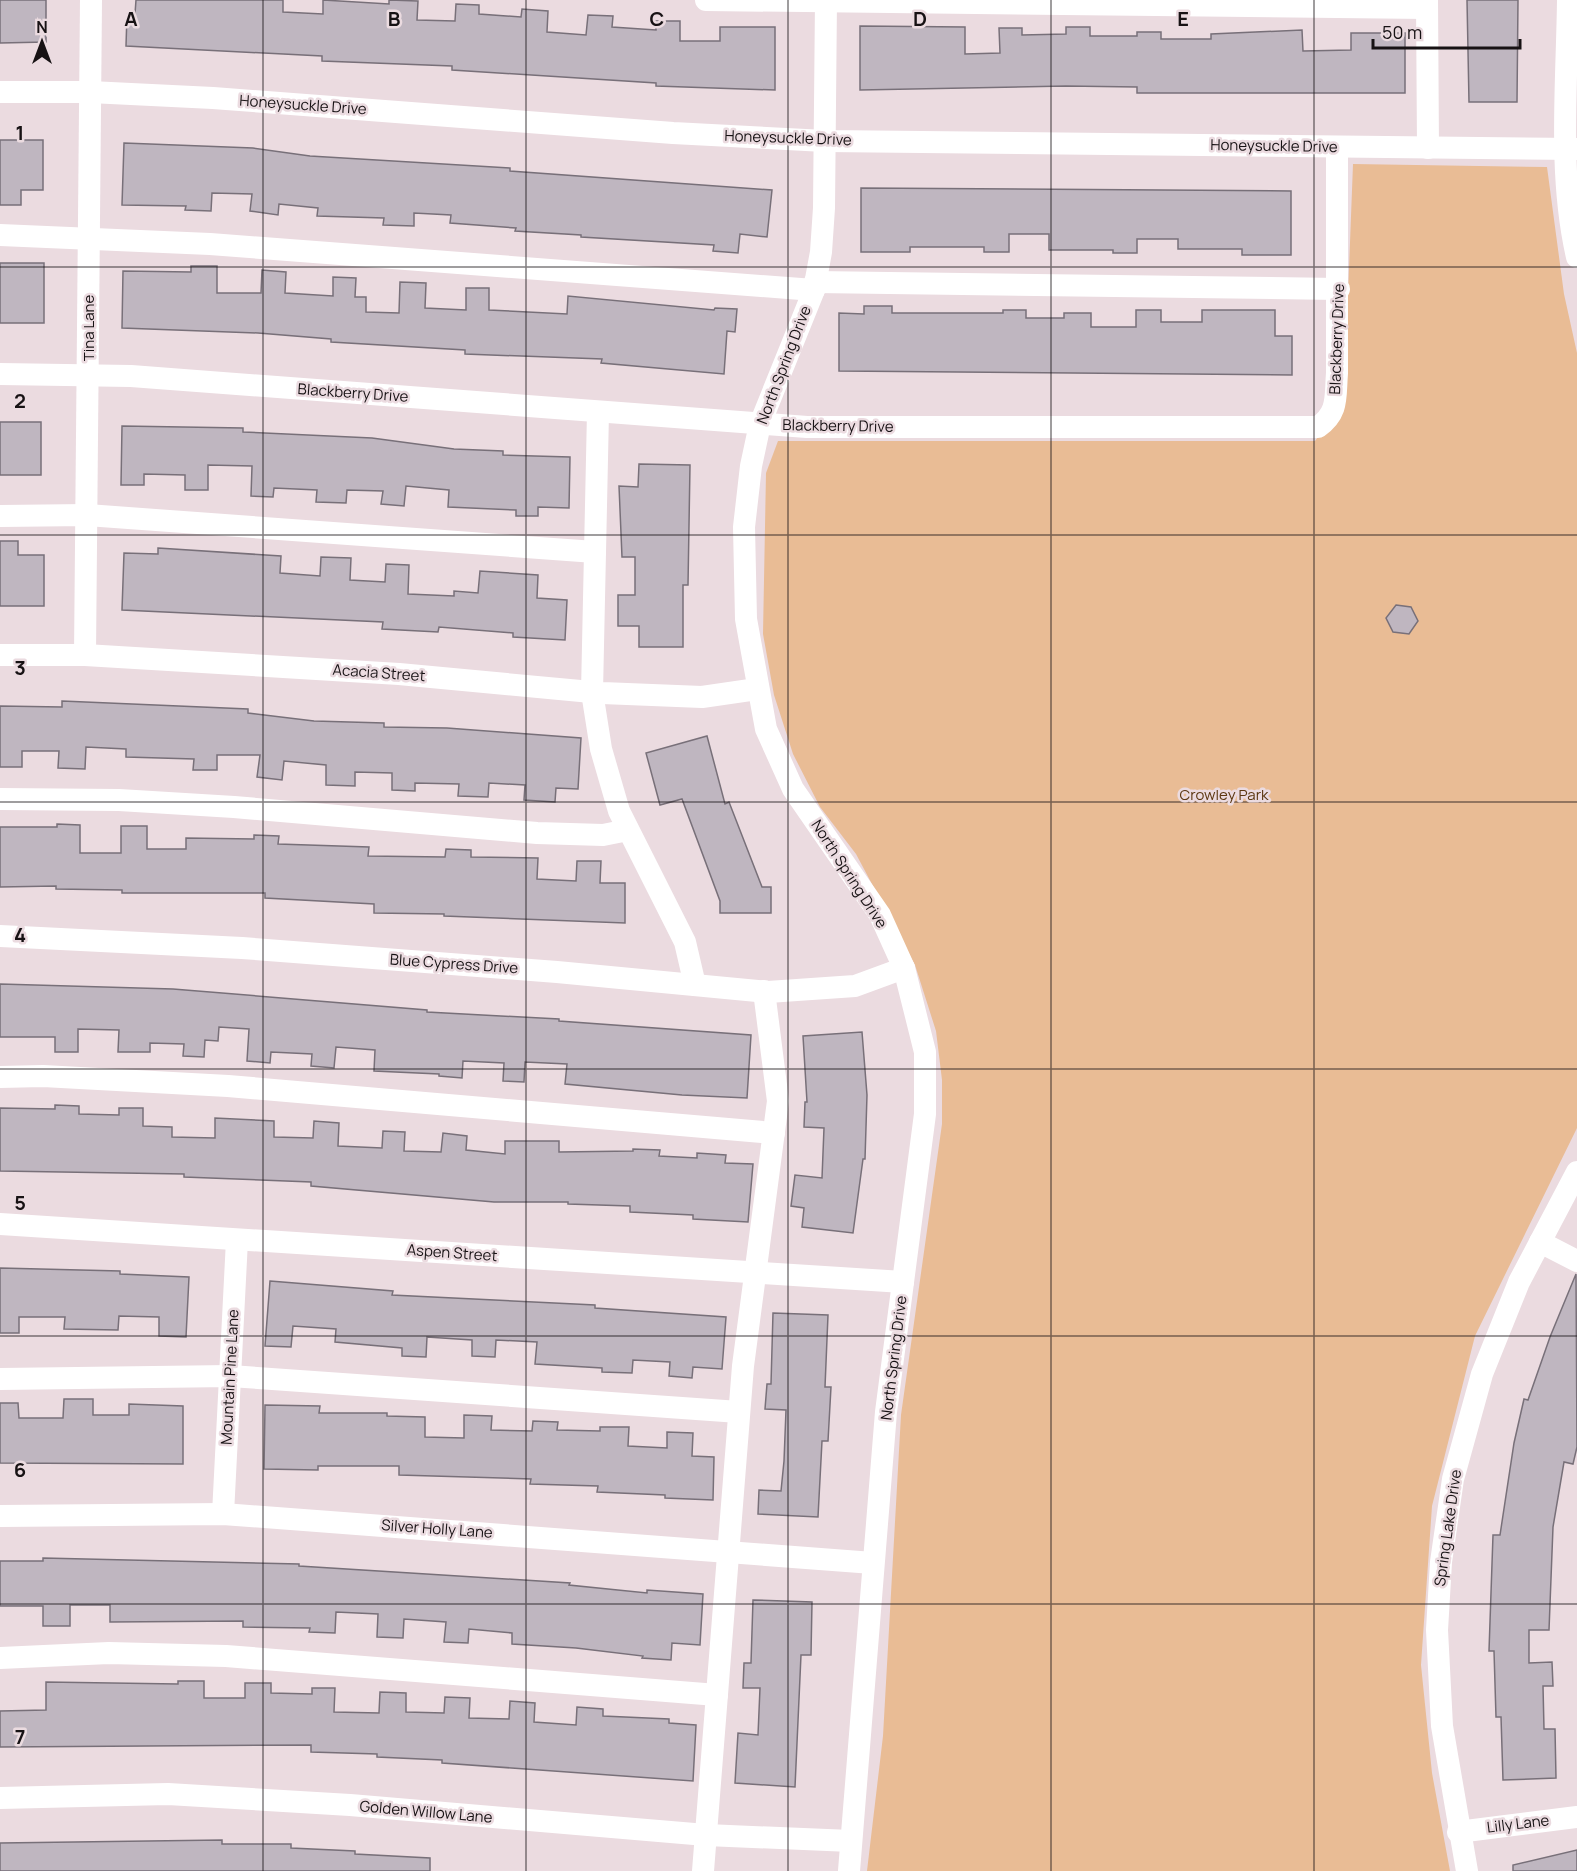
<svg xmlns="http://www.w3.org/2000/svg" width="1577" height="1871" viewBox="0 0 1577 1871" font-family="Manrope,sans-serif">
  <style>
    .green { fill: #e9bc95 }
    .building { fill: #bfb6c0; stroke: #787079; stroke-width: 1.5 }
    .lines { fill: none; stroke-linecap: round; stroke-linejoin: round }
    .minor { stroke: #fff; stroke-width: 22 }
    .grid { fill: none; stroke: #171214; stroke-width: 1.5; stroke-opacity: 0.55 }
    .labels { text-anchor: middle; stroke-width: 5; stroke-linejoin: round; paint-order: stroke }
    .street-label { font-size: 15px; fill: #171214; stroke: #ebdbe0 }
    .park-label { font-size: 15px; fill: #5c3711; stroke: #ebdbe0 }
    .grid-label { font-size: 20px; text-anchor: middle; font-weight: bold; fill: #171214; stroke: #ebdbe0; stroke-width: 5; stroke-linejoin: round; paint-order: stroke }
  </style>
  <rect width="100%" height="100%" fill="#ebdbe0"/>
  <polygon class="green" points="1353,164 1547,167 1564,294 1577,353 1577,1128 1475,1336 1432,1506 1421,1665 1432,1773 1450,1871 867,1871 883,1736 901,1415 942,1124 942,1080 936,1031 915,965 856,854 820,807 793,754 774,695 763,634 766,473 778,441 1315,441 1344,400"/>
  <g class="building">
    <polygon points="0,0 46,0 46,42 0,43"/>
    <polygon points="136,0 283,0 283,12 323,14 323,0 389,4 389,0 418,1 417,20 455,21 456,4 479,5 479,14 521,17 522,9 548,11 547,32 586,35 588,15 613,16 612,27 656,30 656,21 680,21 680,41 720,41 720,27 775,27 775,90 656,86 656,83 452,70 452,66 322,61 322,56 126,46 127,14 135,14"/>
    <polygon points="1467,0 1518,0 1517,102 1469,102"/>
    <polygon points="860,26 965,27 965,54 1000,53 999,28 1022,28 1022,35 1066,34 1066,27 1090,27 1090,36 1137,36 1137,32 1161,32 1161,39 1211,39 1211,34 1302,30 1303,51 1351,50 1351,33 1405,33 1405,93 1137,93 1137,87 1066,86 860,90"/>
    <polygon points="0,140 43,140 43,190 21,190 21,205 0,205"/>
    <polygon points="124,143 253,148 310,156 510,168 510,171 772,190 767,237 740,234 738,253 713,251 714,245 581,237 581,235 515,231 516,228 450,223 451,215 414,213 414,226 383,225 384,218 317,216 318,208 279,204 278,215 250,211 252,194 212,193 211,211 185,210 186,206 122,205"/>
    <polygon points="861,188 1291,191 1291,255 1242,255 1242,249 1178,249 1178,239 1137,239 1137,253 1113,253 1113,250 1049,250 1049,234 1009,234 1009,252 984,252 984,247 910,247 910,252 861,252"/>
    <rect x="0" y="263" width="44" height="60"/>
    <polygon points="191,266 217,266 217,293 261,293 262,270 286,272 285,293 333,296 333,277 356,278 355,297 366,297 366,312 399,313 400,282 426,283 425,308 466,310 466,288 489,288 489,310 567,314 568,296 714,310 715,308 737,309 735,332 727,331 724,374 601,363 602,359 465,354 465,350 331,342 331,339 258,333 122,328 123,271 191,272"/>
    <polygon points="864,306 892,306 892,313 1003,313 1003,310 1026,310 1026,318 1064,318 1064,313 1091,313 1091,327 1136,327 1136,310 1161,310 1161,322 1202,322 1202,310 1275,310 1275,336 1292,336 1292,375 839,371 839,313 864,314"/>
    <rect x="0" y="422" width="41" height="53"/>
    <polygon points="122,426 243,428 243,432 372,438 454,449 503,451 503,455 570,457 569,508 538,507 538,516 516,516 516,510 448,507 449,490 406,486 404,506 381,504 383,491 347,490 346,503 316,502 317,490 274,488 273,497 251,496 252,466 208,465 208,490 185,490 185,475 144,474 144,485 121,485"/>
    <polygon points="639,464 690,465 688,585 683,585 683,647 639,647 639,626 618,626 618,595 635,595 635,557 622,557 619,486 638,487"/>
    <polygon points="0,541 18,541 18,555 44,555 44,606 0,606"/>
    <polygon points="158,548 281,556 280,573 320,576 321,557 351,558 350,580 385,582 386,564 409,565 408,594 454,596 454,591 478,593 480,571 538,575 537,598 567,600 565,640 513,637 513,633 439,627 438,632 382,629 383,622 122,610 124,553 158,554"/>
    <polygon points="1396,605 1411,607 1418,621 1409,634 1393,632 1386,618"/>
    <polygon points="62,701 248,709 248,713 314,721 384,723 384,727 447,728 581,738 578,789 556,788 555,802 524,800 525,785 489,783 488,797 458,796 459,784 415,783 415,791 392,790 392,773 355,772 355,786 326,785 326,765 284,761 282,780 257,777 260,755 217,755 217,770 193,770 194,759 126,757 126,749 86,747 85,769 58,768 59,751 22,751 22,767 0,767 0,706 62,707"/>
    <polygon points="707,736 725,804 729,802 762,887 771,887 771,913 720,913 720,901 682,799 660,805 646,753"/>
    <polygon points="57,824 80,825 80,853 121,853 121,826 147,826 147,849 186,849 186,838 254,839 254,835 279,836 278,844 369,847 368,856 445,857 446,849 471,850 471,857 538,858 537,879 576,881 577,861 601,861 600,883 625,883 625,923 444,916 444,914 374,913 374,904 265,898 265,893 122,893 122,890 56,889 56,886 0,887 0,827 57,827"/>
    <polygon points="0,984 173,989 427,1010 427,1012 559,1019 559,1021 751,1035 747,1098 682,1095 565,1084 567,1064 525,1062 524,1082 503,1081 504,1063 463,1061 462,1078 439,1076 439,1074 374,1071 375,1050 336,1047 334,1068 311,1066 312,1054 271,1052 270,1063 247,1061 249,1029 219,1027 218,1041 205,1040 204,1057 183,1056 184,1044 150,1043 150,1052 118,1052 119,1030 78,1029 78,1052 55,1052 55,1037 0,1037"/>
    <polygon points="862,1032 867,1095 865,1159 863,1159 853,1233 802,1227 804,1208 791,1206 795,1175 822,1178 824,1128 804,1127 805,1102 807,1102 803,1036"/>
    <polygon points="55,1105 79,1106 79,1114 119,1115 119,1108 143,1108 143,1126 172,1127 172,1137 215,1138 215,1118 274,1121 274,1137 313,1138 314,1121 339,1123 338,1146 382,1148 383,1131 405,1132 404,1151 441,1152 443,1133 467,1136 466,1150 505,1154 505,1141 559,1141 559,1152 633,1151 633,1149 660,1150 659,1156 697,1158 697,1153 726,1155 725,1163 753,1164 748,1222 693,1219 693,1215 630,1212 630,1206 568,1204 568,1202 494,1202 311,1186 311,1182 184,1177 184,1174 0,1171 0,1108 55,1109"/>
    <polygon points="0,1268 120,1271 120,1274 189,1277 186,1337 159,1336 159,1317 119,1316 118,1330 64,1329 65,1317 19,1317 19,1333 0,1333"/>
    <polygon points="1576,1274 1577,1447 1573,1464 1564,1462 1553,1527 1549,1630 1529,1630 1529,1663 1552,1662 1553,1686 1543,1686 1544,1729 1555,1729 1556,1778 1503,1780 1501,1717 1496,1717 1494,1651 1489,1651 1493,1535 1500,1535 1514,1443 1524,1399 1528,1400 1550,1337"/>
    <polygon points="270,1281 393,1291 392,1295 595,1305 595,1308 726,1317 722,1369 693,1367 692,1378 669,1376 670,1362 633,1360 632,1373 602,1372 602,1368 535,1364 537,1342 496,1340 495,1357 472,1356 472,1340 427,1337 426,1357 402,1356 402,1348 335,1342 336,1329 293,1326 291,1347 265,1346"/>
    <polygon points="773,1313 828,1315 825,1387 831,1387 828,1441 822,1441 818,1517 758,1514 759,1490 781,1491 784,1461 786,1410 765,1409 767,1384 771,1384"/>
    <polygon points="64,1399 93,1399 93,1415 129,1415 129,1404 183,1406 183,1464 0,1463 0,1403 18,1403 19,1418 63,1418"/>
    <polygon points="265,1405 320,1406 319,1413 387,1413 387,1416 425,1417 425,1437 464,1438 464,1415 492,1416 491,1430 532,1431 533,1421 558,1422 557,1430 600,1431 600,1427 629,1427 628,1446 667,1448 667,1432 693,1433 692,1456 714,1457 713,1500 665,1498 665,1495 597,1492 598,1486 530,1484 531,1479 399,1475 399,1466 318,1466 318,1470 264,1469"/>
    <polygon points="43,1558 299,1564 299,1566 570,1583 569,1585 647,1593 647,1590 703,1594 700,1645 672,1643 671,1660 642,1658 643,1656 576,1648 512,1644 512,1633 469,1629 468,1643 444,1642 446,1622 404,1619 403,1638 377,1637 378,1614 336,1612 335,1633 309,1632 310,1628 243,1627 243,1621 110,1622 110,1605 70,1605 70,1626 43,1626 43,1606 0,1606 0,1561 43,1561"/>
    <polygon points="753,1600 812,1602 811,1655 801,1655 795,1787 735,1783 738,1733 758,1735 760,1688 743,1688 744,1663 751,1663"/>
    <polygon points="178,1681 204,1681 204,1698 245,1698 245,1683 271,1683 271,1693 312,1694 312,1688 335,1688 334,1712 379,1713 380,1692 406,1693 406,1712 444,1713 445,1697 470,1698 469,1718 509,1719 510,1701 535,1703 534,1722 576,1725 577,1707 603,1709 603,1716 669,1719 669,1723 696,1725 693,1781 442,1763 442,1760 377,1757 377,1754 311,1752 311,1745 0,1747 0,1711 46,1710 46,1682 178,1684"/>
    <polygon points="222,1840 222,1844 291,1844 291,1848 355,1851 355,1854 430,1858 430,1871 0,1871 0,1843"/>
    <polygon points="1577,1850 1577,1871 1513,1871 1513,1865"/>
  </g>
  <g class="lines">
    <g class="minor">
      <polyline points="706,0 1427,8"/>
      <polyline points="826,0 824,208 821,252 814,290 760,424 751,466 744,527 746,619 766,729 793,789 880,915 904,968 925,1052 925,1114 886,1412 849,1871"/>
      <polyline points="1427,0 1428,148"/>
      <path d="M1568,0C1567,84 1558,174 1577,257"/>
      <polyline points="0,92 90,92 213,98 673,133 825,141 1577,149"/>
      <polyline points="0,235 210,244 814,290"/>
      <polyline points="815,282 1339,289"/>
      <path d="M0,374L131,376L807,427H1318C1339,412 1335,397 1337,373V147"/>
      <polyline points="598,412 592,692 601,749 619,811 685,942 695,985"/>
      <polyline points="0,516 87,515 595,552"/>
      <polyline points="0,655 85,655 399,674 602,693 702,697 757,689"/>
      <polyline points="85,655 91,0"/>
      <polyline points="0,799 119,800 234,807 537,833 603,835 628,830"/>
      <polyline points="0,936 242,948 557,972 768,992 855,986 904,968"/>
      <polyline points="0,1077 43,1076 228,1086 774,1133"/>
      <polyline points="0,1224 903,1282"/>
      <polyline points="1540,1242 1577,1261"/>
      <polyline points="0,1379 230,1376 739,1412"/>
      <polyline points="223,1514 237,1240"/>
      <polyline points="0,1516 223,1514 873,1563"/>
      <polyline points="0,1658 109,1653 226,1656 717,1695"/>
      <polyline points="0,1798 168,1794 350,1805 706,1835 851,1841"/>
      <polyline points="1458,1832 1577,1817"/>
      <polyline points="703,1871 743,1366 778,1101 764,991"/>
      <polyline points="1467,1871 1442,1726 1437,1630 1441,1562 1453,1479 1482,1374 1519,1282 1577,1172"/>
    </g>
  </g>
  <path class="grid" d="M263,0V1871M526,0V1871M788,0V1871M1051,0V1871M1314,0V1871M0,267H1577M0,535H1577M0,802H1577M0,1069H1577M0,1336H1577M0,1604H1577"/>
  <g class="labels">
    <g class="street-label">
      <text transform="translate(303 105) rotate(4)" y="5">Honeysuckle Drive</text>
      <text transform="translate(788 138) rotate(2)" y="5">Honeysuckle Drive</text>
      <text transform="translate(1274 146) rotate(1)" y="5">Honeysuckle Drive</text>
      <text transform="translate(89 328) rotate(-90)" y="5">Tina Lane</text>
      <text transform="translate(1337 339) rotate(-88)" y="5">Blackberry Drive</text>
      <text transform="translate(784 365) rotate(-69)" y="5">North Spring Drive</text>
      <text transform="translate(353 393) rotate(4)" y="5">Blackberry Drive</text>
      <text transform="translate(838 426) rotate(1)" y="5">Blackberry Drive</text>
      <text transform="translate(379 673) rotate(4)" y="5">Acacia Street</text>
      <text transform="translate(849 874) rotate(57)" y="5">North Spring Drive</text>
      <text transform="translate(454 964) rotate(4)" y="5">Blue Cypress Drive</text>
      <text transform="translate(452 1253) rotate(4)" y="5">Aspen Street</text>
      <text transform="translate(894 1358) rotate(-83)" y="5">North Spring Drive</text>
      <text transform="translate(230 1377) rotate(-87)" y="5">Mountain Pine Lane</text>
      <text transform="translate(1448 1528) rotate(-82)" y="5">Spring Lake Drive</text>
      <text transform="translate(437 1529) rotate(4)" y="5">Silver Holly Lane</text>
      <text transform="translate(426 1812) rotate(5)" y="5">Golden Willow Lane</text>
      <text transform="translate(1518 1824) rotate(-7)" y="5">Lilly Lane</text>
    </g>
    <g class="park-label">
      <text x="1224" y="800">Crowley Park</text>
    </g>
  </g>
  <g class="grid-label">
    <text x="131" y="26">A</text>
    <text x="394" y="26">B</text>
    <text x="657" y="26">C</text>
    <text x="920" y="26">D</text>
    <text x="1183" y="26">E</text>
    <text x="20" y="140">1</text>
    <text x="20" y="408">2</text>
    <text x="20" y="675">3</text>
    <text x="20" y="942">4</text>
    <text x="20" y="1210">5</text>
    <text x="20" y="1477">6</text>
    <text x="20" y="1744">7</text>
  </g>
  <g transform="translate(42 42)" stroke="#ebdbe0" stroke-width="4.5" paint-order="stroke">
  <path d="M0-4.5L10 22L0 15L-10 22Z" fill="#171214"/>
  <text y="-9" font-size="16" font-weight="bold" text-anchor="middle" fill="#171214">N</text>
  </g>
  <path d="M1373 39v9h147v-9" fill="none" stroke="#171214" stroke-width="3"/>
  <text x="1382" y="39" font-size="18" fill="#171214" stroke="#ebdbe0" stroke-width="4.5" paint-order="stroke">50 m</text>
</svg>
